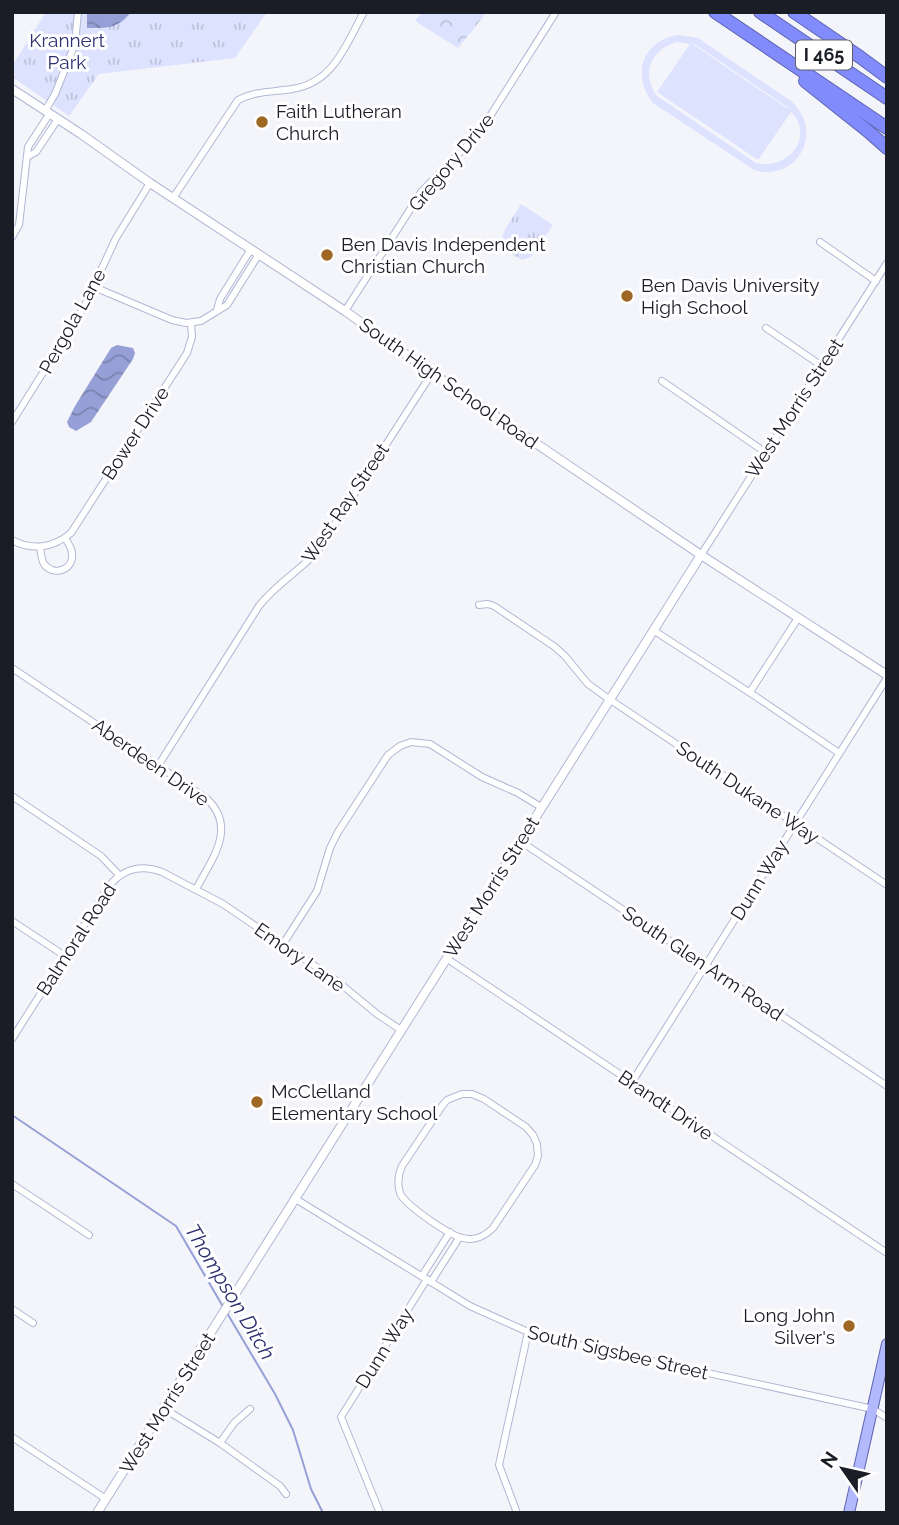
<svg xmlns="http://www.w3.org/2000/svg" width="899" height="1525" viewBox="0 0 899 1525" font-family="Raleway,sans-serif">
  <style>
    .green { fill: #dde2ff; fill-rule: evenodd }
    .forest { fill: url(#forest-crowns) }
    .park { fill: url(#park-tufts) }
    .water { fill: url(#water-waves) }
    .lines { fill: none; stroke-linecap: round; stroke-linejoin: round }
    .stream { stroke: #97a0d6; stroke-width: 2 }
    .minor-casing { stroke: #b1b7d4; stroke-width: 8 }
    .tertiary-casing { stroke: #b1b7d4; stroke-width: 10 }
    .primary-casing { stroke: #5d64b1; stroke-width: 12 }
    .motorway-casing { stroke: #5d64b1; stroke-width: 14 }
    .minor { stroke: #fff; stroke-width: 6 }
    .tertiary { stroke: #fff; stroke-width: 8 }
    .primary { stroke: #b3b9fd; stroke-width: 10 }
    .motorway { stroke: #818bfc; stroke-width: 12 }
    .poi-dot { fill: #9e6723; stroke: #fff; stroke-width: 2.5 }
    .labels { text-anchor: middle; stroke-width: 6; stroke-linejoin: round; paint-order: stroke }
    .shield { fill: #fff; stroke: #5f6067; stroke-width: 2 }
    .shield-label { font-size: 18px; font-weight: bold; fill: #1a1c26 }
    .park-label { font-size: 19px; fill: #2e3172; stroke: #fff }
    .poi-label { font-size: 19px; fill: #1a1c26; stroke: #fff; text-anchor: start }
    .street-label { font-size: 19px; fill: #1a1c26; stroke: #fff }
    .water-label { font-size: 21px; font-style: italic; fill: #2c2f70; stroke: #fff }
  </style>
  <defs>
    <pattern id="forest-crowns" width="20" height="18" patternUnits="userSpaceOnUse" patternTransform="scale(1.75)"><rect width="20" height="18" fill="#dde2ff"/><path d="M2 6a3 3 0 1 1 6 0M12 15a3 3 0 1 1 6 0" fill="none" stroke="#bdc1da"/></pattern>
    <pattern id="park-tufts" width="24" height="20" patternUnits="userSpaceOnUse" patternTransform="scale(1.75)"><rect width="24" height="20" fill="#dde2ff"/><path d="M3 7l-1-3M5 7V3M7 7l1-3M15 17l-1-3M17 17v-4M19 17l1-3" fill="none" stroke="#bdc1da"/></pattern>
    <pattern id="water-waves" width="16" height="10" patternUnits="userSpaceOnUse" patternTransform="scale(1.75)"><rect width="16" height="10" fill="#97a0d6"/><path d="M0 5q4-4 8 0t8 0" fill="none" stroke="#7a82ad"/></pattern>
  </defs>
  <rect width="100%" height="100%" fill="#f4f5fb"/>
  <path class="green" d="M679,35L698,38L791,101C825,131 798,183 754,170L653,103C631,75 642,40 679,35ZM677,42L690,44L657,92L758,160L791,112C816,137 787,171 756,163L657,96C641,73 650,50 677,42ZM691,43L696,45L787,107L788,109Z"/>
  <polygon class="forest" points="422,12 487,12 458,48 415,21"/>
  <g class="park">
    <polygon points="46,12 267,12 235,58 99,74 69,116 12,77 12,66"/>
    <polygon points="521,204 553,225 531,257 522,260 500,247 504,231"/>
  </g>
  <g class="water">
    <path d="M87,12H131C118,29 107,28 87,28Z"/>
    <polygon points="117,345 133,348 135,353 133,359 91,422 76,431 69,427 67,422 75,406 111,348"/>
  </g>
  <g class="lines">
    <g class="stream">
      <polyline points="12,1115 176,1226 222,1305"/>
      <polyline points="227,1313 275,1394 293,1430 311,1489 323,1513"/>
    </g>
    <g class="minor-casing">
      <g id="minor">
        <polyline points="45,111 55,94 75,44 78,12"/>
        <polyline points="27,157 36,152 58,119"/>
        <path d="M173,198L238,100C255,91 273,92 292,89C334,83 346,44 364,12"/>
        <polyline points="12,237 19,225 28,147 50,113"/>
        <polyline points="820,242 876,281"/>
        <polyline points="94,287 172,320 186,323 201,321 227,305 259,254"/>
        <polyline points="217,310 220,299 251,249"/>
        <polyline points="345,311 422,191 480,132 556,12"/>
        <polyline points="766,328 822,366"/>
        <polyline points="662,381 765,452"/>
        <polyline points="12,422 84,307 116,238 150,183"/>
        <path d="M12,540C32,551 53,548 71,533L187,353L192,337L191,323"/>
        <path d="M40,547C41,552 41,559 44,564C53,577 74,570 72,554C72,548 68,543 65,538"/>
        <polyline points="701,555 887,263"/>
        <polyline points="479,605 488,604 494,606 555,647 565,656 588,684 609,699 887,885"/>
        <polyline points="653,630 755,696 839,753"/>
        <path d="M12,668L206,798C238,827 212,859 196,889"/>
        <polyline points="750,692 798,618"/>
        <path d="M158,766L259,606C275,585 299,571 317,552L432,373"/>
        <polyline points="12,796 101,856 119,875"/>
        <polyline points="520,841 887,1086"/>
        <polyline points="12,921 65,956"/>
        <polyline points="283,944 317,891 330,848 338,832 388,755 400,746 411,742 430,744 482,777 518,793 541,807"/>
        <polyline points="446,958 887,1253"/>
        <path d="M12,1039L109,886C123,869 141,864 162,872L223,904L337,981L377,1014L401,1030"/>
        <polyline points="632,1082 887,678"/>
        <path d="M462,1094H472L484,1099L526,1127L533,1135L537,1144L538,1156L535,1165L493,1228C485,1236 474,1241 463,1238C450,1236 405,1205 400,1193C397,1183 398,1175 402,1166L442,1106L447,1100Z"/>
        <polyline points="12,1184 89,1235"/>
        <polyline points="294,1198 470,1306 528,1332 575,1344 873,1409 887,1418"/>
        <polyline points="422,1276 450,1232"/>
        <polyline points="431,1282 459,1238"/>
        <polyline points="12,1309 33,1323"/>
        <polyline points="163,1408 220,1443 280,1486 286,1494"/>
        <polyline points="12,1437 106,1499"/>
        <polyline points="220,1443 234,1423 250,1409"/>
        <polyline points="380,1513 341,1417 427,1279"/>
        <polyline points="517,1513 499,1465 528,1332"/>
      </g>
    </g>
    <g class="tertiary-casing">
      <g id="tertiary">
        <polyline points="12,89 81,134 150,183 345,311 432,373 701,555 887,675"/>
        <polyline points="97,1513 701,555"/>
      </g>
    </g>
    <g class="primary-casing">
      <polyline id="primary" points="849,1513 887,1344"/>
    </g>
    <g class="motorway-casing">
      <g id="motorway">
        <polyline points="715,12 887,128"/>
        <polyline points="760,12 887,98"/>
        <polyline points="794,12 860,57 887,77"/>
        <polyline points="805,81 869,132 887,148"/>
      </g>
    </g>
    <use href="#minor" class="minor"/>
    <use href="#tertiary" class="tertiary"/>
    <use href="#primary" class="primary"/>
    <use href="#motorway" class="motorway"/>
  </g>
  <g class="poi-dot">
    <circle cx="262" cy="122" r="7"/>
    <circle cx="327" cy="255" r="7"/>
    <circle cx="627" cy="296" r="7"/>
    <circle cx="257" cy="1102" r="7"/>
    <circle cx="849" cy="1326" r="7"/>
  </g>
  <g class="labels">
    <rect class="shield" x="796" y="40.5" width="56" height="29" rx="5"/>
    <g class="shield-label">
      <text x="824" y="61">I 465</text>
    </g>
    <g class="park-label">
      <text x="67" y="47">Krannert<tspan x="67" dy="22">Park</tspan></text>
    </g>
    <g class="poi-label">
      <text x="276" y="118">Faith Lutheran<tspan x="276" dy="22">Church</tspan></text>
      <text x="341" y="251">Ben Davis Independent<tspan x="341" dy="22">Christian Church</tspan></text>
      <text x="641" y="292">Ben Davis University<tspan x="641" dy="22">High School</tspan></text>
      <text x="271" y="1098">McClelland<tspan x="271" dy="22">Elementary School</tspan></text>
      <text x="835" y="1322" text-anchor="end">Long John<tspan x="835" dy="22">Silver's</tspan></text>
    </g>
    <g class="street-label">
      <text transform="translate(451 162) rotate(-50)" y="7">Gregory Drive</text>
      <text transform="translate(72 321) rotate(-61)" y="7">Pergola Lane</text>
      <text transform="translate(449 383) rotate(35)" y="7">South High School Road</text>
      <text transform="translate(794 408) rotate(-57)" y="7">West Morris Street</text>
      <text transform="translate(135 433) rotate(-57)" y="7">Bower Drive</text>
      <text transform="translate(345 503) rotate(-56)" y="7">West Ray Street</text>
      <text transform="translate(151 762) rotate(35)" y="7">Aberdeen Drive</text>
      <text transform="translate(748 792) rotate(34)" y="7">South Dukane Way</text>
      <text transform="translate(759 880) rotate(-58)" y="7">Dunn Way</text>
      <text transform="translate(491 887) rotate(-58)" y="7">West Morris Street</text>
      <text transform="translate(76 939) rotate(-57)" y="7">Balmoral Road</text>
      <text transform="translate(300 957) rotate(35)" y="7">Emory Lane</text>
      <text transform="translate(703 963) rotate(34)" y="7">South Glen Arm Road</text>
      <text transform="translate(666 1105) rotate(34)" y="7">Brandt Drive</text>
      <text transform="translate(384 1348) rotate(-58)" y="7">Dunn Way</text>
      <text transform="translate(618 1352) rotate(13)" y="7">South Sigsbee Street</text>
      <text transform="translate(167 1403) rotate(-58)" y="7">West Morris Street</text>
    </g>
    <g class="water-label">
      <text transform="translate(230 1292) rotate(59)" y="7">Thompson Ditch</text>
    </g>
  </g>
  <rect width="899" height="1525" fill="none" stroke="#1a1c26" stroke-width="28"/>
  <g transform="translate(843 1469) rotate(304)" stroke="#ffffff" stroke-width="5" paint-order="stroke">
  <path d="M0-5L12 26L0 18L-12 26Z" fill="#1a1c26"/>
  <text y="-10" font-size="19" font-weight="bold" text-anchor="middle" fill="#1a1c26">N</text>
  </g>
</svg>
